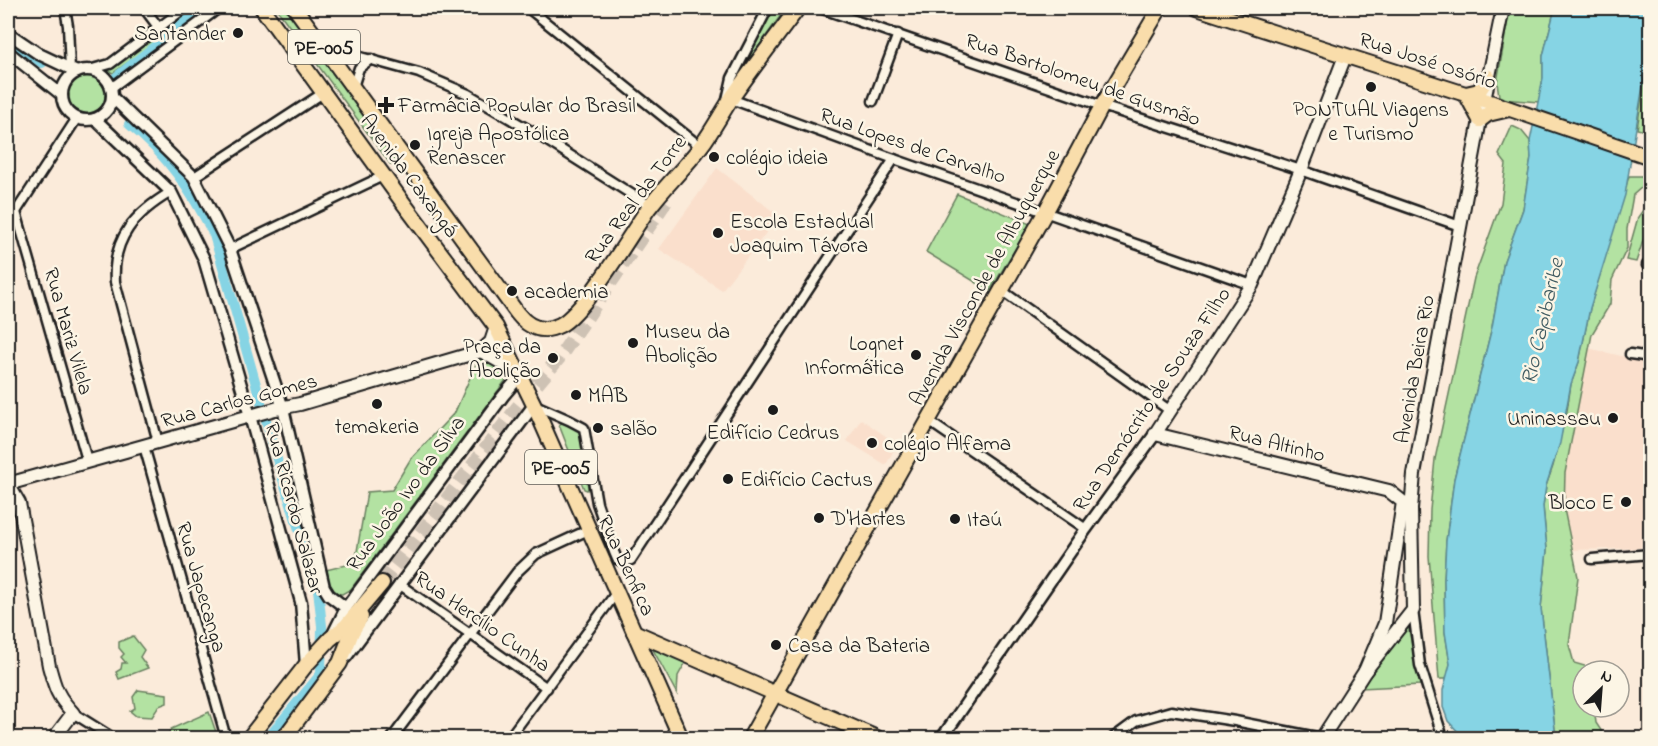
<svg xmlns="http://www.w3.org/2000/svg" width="1658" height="746" viewBox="0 0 1658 746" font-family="'Indie Flower',sans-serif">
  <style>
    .built { fill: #fadfcc }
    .green { fill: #b3e2a2; stroke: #687f5f; stroke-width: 1.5 }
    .water { fill: #86d4e4; stroke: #5c8a94; stroke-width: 1.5 }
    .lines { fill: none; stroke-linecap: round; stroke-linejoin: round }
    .canal { stroke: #86d4e4; stroke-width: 10 }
    .primary-tunnel { stroke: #cec2b4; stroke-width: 14; stroke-dasharray: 14 7; stroke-linecap: butt }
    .minor-casing { stroke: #1c1c1c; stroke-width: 13 }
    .tertiary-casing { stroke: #1c1c1c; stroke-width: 15 }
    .secondary-casing { stroke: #1c1c1c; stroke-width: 16 }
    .primary-casing { stroke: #1c1c1c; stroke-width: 18 }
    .minor { stroke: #fcf5e5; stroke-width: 8 }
    .tertiary { stroke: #fcf5e5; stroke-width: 10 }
    .secondary { stroke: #fcf5e5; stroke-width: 12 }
    .primary { stroke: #f9ddab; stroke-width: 14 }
    .poi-dot { fill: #1c1c1c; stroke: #fcf5e5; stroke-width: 2 }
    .labels { text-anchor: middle; stroke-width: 5; stroke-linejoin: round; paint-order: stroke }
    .shield { fill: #fcf5e5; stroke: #5f5d58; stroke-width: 1.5 }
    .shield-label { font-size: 20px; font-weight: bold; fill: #1c1c1c }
    .poi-label { font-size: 21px; fill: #1c1c1c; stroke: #fcf5e5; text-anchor: start }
    .street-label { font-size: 21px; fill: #1c1c1c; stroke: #fcf5e5 }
    .water-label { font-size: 22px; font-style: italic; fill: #415c62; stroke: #fcf5e5 }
  </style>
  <rect width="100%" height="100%" fill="#fbebda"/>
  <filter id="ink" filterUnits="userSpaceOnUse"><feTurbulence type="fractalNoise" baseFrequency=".0167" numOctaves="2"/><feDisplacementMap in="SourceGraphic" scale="12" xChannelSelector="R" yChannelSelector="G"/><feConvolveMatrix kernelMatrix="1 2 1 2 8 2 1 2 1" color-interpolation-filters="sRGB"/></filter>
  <g filter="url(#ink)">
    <g class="built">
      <polygon points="717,168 779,216 722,290 659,249"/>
      <polygon points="1588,348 1650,363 1650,485 1641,548 1573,550 1564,509 1565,473"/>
      <polygon points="861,419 897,444 886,465 847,441"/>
    </g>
    <g class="green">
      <polygon points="190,8 204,8 113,73 104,69 110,67"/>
      <polygon points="276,8 286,8 397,161 391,165"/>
      <polygon points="773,8 786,8 732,84 769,16"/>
      <polygon points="1510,8 1555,8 1543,56 1543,78 1539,102 1502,99 1499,96 1497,82"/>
      <polygon points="1650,42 1650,132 1637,129"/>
      <circle cx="85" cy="95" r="20"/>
      <polygon points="1512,126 1521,130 1530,141 1531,158 1523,209 1504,261 1492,327 1454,479 1446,541 1444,580 1445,632 1450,664 1447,679 1439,679 1429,556 1430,510 1435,459 1474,278 1501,203 1506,164 1499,155"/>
      <polygon points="1629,176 1650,176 1650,180 1633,195 1627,229 1627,248 1612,280 1610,304 1592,334 1565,473 1564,509 1578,577 1569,645 1574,663 1595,669 1595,671 1583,671 1583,707 1594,707 1596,723 1606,738 1556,738 1541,608 1547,550 1543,506 1546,486 1553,466 1567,411 1571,384 1579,362 1590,308"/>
      <polygon points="957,194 1030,224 990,291 926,252"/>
      <polygon points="1646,206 1650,208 1650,220 1636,262 1626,260 1638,217"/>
      <path d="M480,355L508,370L506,380L351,589L342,594C329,593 328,581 326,570L355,563L367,492L392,490L410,460L455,412Z"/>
      <polygon points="563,422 578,428 581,432 588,488 587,490 584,489 559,425"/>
      <polygon points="1408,625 1420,685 1362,688 1379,660"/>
      <polygon points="133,636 144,650 140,657 148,668 119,679 116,672 121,669 122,663 126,663 121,657 124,654 119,648 119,642"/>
      <polygon points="650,644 688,658 678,676 677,694"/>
      <polygon points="138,690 167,694 167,703 159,706 152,717 136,716 130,711 135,708 133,697"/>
      <polygon points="209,712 218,738 166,738 171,729"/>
    </g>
    <polygon class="water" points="1555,8 1650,8 1650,42 1625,195 1590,308 1579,362 1571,384 1560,443 1546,486 1543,506 1547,550 1541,608 1556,738 1464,738 1448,721 1443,707 1443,690 1450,664 1445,632 1444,580 1446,541 1454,479 1492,327 1504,261 1523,209 1531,158 1530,141 1543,78 1543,56"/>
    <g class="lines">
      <g class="canal">
        <polyline points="13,42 42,63"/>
        <polyline points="115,78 203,8"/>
        <path d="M129,124C167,154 192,192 214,235L280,470L318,589L322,626L321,674L268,738"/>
      </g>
      <polyline class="primary-tunnel" points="382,583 517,408 559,358 669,197"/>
      <g class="minor-casing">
        <g id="minor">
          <polyline points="65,8 68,26 70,69"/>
          <polyline points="144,8 159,28"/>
          <polyline points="528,8 701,147"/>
          <polyline points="820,8 1102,106 1301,170 1460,226"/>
          <polyline points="324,47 419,73 468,94 538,135 650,206"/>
          <polyline points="89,70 110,64 185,8"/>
          <polyline points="353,87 359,68 371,59"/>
          <polyline points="111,88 219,8"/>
          <polyline points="731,99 894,159 1252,285"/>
          <polyline points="727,100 732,78 768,8"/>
          <polyline points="873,101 898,34"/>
          <polyline points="194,177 323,93"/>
          <polyline points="16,212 87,460"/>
          <polyline points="8,224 77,118"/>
          <polyline points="230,249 383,176"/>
          <polyline points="1647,265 1650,266"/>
          <polyline points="1001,290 1169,410"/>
          <polyline points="1630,354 1650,357"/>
          <polyline points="535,405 569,420 584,428 597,503 614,552 617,559 623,562 631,560 894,159"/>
          <polyline points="927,420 1086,529"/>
          <path d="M158,442L115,282C112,238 135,213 171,192"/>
          <polyline points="144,446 226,738"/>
          <polyline points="1592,559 1650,554"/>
          <polyline points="399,584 547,688"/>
          <polyline points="1413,610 1420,665 1443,738"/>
          <polyline points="73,713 113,738"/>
          <polyline points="392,738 517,572 536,554 588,530"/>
          <polyline points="509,738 616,593"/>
          <polyline points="1113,738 1136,721 1171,711 1235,721 1322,738"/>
        </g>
      </g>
      <g class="tertiary-casing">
        <g id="tertiary">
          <polyline points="8,33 39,54 77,72"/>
          <polyline points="8,52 62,95"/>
          <circle cx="87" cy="95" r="25"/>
          <polyline points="112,97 194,177 230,249 283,408 324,587 329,595 346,608"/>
          <polyline points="95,119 171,192 204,259 250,416 301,602 306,665"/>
          <polyline points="332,636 346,608 503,396 520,376"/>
          <polyline points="346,657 534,405"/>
          <polyline points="942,738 1086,529 1155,434"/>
        </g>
      </g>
      <g class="secondary-casing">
        <g id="secondary">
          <polyline points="1345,56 1301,170 1252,285 1155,434 1389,491 1403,502 1385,623 1365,671"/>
          <polyline points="481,351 518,372"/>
          <polyline points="8,484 275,409 300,404 481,351 491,342 496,327"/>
          <path d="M8,484L19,503L49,666C55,688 57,696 73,713L54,738"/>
          <polyline points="1322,738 1365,671 1413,610 1411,509 1414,474 1480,120 1503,8"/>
        </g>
      </g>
      <g class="primary-casing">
        <g id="primary">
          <polyline points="262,8 404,204 496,327 534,405 681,738"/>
          <path d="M295,8L517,313C528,327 542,334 560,325C585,312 630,235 648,209C664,187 685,168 701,146C713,130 722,112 733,96C754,66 776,37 798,8"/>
          <polyline points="1197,8 1484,100 1650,157"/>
          <polyline points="1488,77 1479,91 1466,94 1480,120 1488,114 1509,109"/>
          <polyline points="634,632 877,738"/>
          <polyline points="249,738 306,665 330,639 346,626 382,583"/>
          <polyline points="284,738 340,663 352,632 361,617"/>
          <polyline points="750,738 1046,211 1102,106 1160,8"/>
        </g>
      </g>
      <use href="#minor" class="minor"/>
      <use href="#tertiary" class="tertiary"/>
      <use href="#secondary" class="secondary"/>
      <use href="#primary" class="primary"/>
    </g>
  </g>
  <g class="poi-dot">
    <circle cx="238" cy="33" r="6"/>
    <circle cx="1371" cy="87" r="6"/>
    <path d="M383 96h6v6h6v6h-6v6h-6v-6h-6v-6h6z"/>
    <circle cx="415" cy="145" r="6"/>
    <circle cx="714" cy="157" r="6"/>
    <circle cx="718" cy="233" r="6"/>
    <circle cx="512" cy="291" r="6"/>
    <circle cx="633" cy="343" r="6"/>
    <circle cx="916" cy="355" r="6"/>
    <circle cx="553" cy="358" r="6"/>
    <circle cx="576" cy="395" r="6"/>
    <circle cx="377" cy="404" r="6"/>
    <circle cx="773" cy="410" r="6"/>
    <circle cx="1613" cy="418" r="6"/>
    <circle cx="598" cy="428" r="6"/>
    <circle cx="872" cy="443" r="6"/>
    <circle cx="728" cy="479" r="6"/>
    <circle cx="1626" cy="502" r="6"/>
    <circle cx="819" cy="518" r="6"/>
    <circle cx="955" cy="519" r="6"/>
    <circle cx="776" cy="645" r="6"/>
  </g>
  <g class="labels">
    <g class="shield">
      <rect x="288" y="30" width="72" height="34" rx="4.5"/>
      <rect x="525" y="450" width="72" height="34" rx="4.5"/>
    </g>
    <g class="shield-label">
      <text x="324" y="54">PE-005</text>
      <text x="561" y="474">PE-005</text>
    </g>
    <g class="poi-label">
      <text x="226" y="40" text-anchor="end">Santander</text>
      <text x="398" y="112">Farmácia Popular do Brasil</text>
      <text x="1371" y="116" text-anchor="middle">PONTUAL Viagens<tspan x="1371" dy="24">e Turismo</tspan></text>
      <text x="427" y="140">Igreja Apostólica<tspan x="427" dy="24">Renascer</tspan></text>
      <text x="726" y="164">colégio ideia</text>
      <text x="730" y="228">Escola Estadual<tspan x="730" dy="24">Joaquim Távora</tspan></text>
      <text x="524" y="298">academia</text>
      <text x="645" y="338">Museu da<tspan x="645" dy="24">Abolição</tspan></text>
      <text x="904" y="350" text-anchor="end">Lognet<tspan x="904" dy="24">Informática</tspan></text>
      <text x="541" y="353" text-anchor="end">Praça da<tspan x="541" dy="24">Abolição</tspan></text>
      <text x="588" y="402">MAB</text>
      <text x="1601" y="425" text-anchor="end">Uninassau</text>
      <text x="377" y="433" text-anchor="middle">temakeria</text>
      <text x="610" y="435">salão</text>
      <text x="773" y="439" text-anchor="middle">Edifício Cedrus</text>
      <text x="884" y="450">colégio Alfama</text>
      <text x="740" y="486">Edifício Cactus</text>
      <text x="1614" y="509" text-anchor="end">Bloco E</text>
      <text x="831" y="525">D'Hartes</text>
      <text x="967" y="526">Itaú</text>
      <text x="788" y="652">Casa da Bateria</text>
    </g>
    <g class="street-label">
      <text transform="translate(1428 60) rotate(18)" y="7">Rua José Osório</text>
      <text transform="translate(1083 79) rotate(19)" y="7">Rua Bartolomeu de Gusmão</text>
      <text transform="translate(913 145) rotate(19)" y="7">Rua Lopes de Carvalho</text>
      <text transform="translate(410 175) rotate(53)" y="7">Avenida Caxangá</text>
      <text transform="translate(635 199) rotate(-53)" y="7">Rua Real da Torre</text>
      <text transform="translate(984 277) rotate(-61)" y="7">Avenida Visconde de Albuquerque</text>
      <text transform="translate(69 331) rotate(74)" y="7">Rua Mariz Vilela</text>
      <text transform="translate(1414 369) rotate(-80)" y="7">Avenida Beira Rio</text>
      <text transform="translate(1151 399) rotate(-56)" y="7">Rua Demócrito de Souza Filho</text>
      <text transform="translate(239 400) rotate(-15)" y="7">Rua Carlos Gomes</text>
      <text transform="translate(1277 443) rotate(14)" y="7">Rua Altinho</text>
      <text transform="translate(405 493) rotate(-54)" y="7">Rua João Ivo da Silva</text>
      <text transform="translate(295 508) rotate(75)" y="7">Rua Ricardo Salazar</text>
      <text transform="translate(627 565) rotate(65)" y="7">Rua Benfica</text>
      <text transform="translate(202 587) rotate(74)" y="7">Rua Japecanga</text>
      <text transform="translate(483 621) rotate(35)" y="7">Rua Hercílio Cunha</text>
    </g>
    <g class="water-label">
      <text transform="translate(1541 321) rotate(-77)" y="8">Rio Capibaribe</text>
    </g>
  </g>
  <rect width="1658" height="746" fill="none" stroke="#fcf5e5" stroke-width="30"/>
  <rect x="15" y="15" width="1628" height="716" fill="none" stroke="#1c1c1c" stroke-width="2" filter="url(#ink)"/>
  <g transform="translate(1601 689) rotate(25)"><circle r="28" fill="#fcf5e5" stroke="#a29e95" stroke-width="1.5"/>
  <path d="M0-4.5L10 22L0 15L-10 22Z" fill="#1c1c1c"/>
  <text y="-9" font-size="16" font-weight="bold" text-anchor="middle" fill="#1c1c1c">N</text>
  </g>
</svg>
